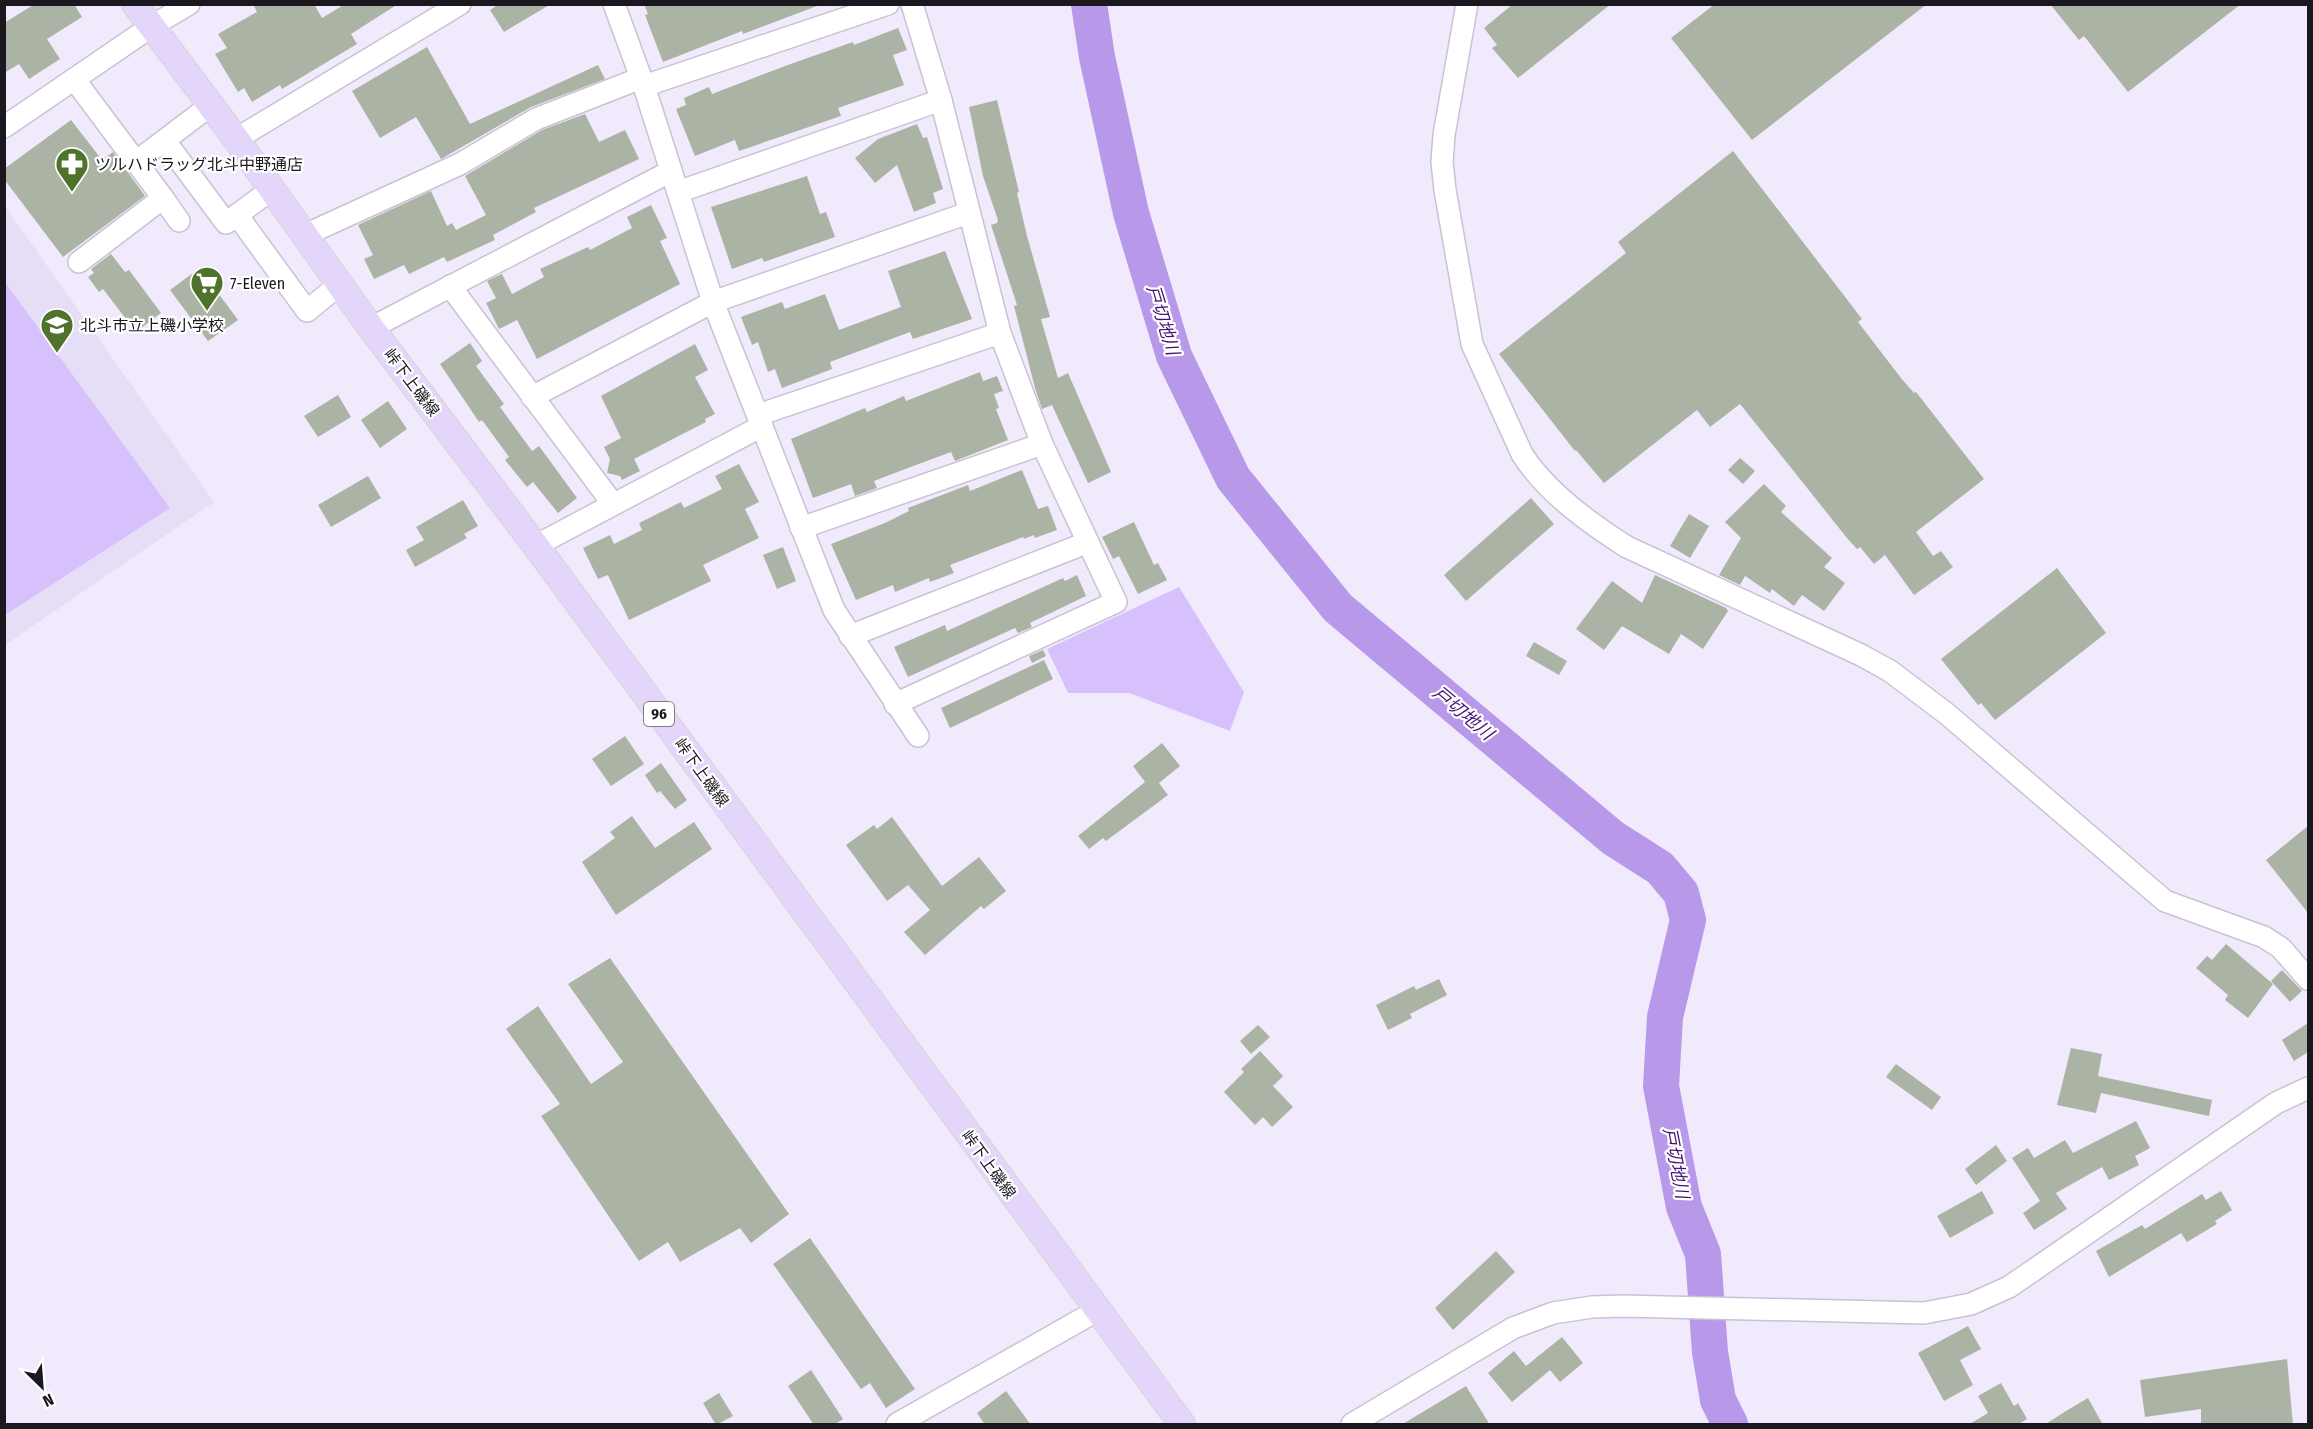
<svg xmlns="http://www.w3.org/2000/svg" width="2313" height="1429" viewBox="0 0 2313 1429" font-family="'Fira Sans Condensed','Noto Sans JP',sans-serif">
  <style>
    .built { fill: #e6ddf6 }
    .green { fill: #d7c1fc }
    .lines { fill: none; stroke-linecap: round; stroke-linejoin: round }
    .river { stroke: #b898e8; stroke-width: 36 }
    .building { fill: #abb4a4 }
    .minor-casing { stroke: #c9c2d4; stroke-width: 24 }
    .major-casing { stroke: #d6d5d6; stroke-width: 28 }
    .minor { stroke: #fff; stroke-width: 21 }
    .major { stroke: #e4d6fb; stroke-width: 26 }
    .labels { text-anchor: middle; stroke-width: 4.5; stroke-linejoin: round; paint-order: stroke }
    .shield { fill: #fff; stroke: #5f5d62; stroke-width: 1.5 }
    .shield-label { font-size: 15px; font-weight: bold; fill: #1a171e }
    .poi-label { font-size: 16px; fill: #1a171e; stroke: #fff; text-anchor: start }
    .street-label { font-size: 16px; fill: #1a171e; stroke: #fff }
    .water-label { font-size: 18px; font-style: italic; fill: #451572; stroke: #fff }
  </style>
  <rect width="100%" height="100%" fill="#f0eafc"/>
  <polygon class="built" points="4,205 214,502 5,645 4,645"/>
  <g class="green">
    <polygon points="4,281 170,508 5,615 4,615"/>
    <polygon points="1179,587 1244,692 1230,731 1129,693 1068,693 1047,649"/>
  </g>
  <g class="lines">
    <polyline class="river" points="1089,4 1097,57 1131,213 1174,356 1233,478 1338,608 1613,838 1660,868 1681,893 1688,920 1665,1017 1661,1086 1684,1207 1703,1254 1710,1352 1718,1400 1730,1424"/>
  </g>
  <g class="building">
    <polygon points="35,4 74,4 82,17 47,39 60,59 29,79 19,64 4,73 4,23"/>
    <polygon points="253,4 314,4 322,18 345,4 398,4 351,34 357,44 282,89 280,85 252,102 244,88 238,92 215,54 227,48 218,34 257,12"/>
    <polygon points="499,4 551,4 504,32 490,10"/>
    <polygon points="644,4 816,4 817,6 743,34 742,31 663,62 645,15 648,14"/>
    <polygon points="1513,4 1611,4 1518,78 1492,48 1497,45 1484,28"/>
    <polygon points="1715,4 1927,4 1752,140 1671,38"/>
    <polygon points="2050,4 2241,4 2128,92 2084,36 2079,40"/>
    <polygon points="898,28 907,50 893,55 904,85 838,108 841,116 739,151 735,140 695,156 676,109 686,105 684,98 709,87 712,94 785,66 853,42 854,45"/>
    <polygon points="427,47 470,124 598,65 605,79 531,107 441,159 416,117 380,138 352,91"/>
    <polygon points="997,100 1019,192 1017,193 1027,236 1050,317 1041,319 1058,378 1068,373 1111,472 1088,483 1052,405 1042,409 1035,388 1014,306 1017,305 991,225 997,223 998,220 983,176 969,107"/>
    <polygon points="585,114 599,142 625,130 639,159 534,208 536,212 493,235 495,240 473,250 447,262 444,257 409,274 404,265 374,279 364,259 373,255 358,225 431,191 447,226 452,223 456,230 486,215 465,176 542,130"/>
    <polygon points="71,120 102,160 113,152 145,196 63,257 4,179 4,169"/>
    <polygon points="917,124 923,138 927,137 943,189 933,193 936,203 914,212 897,165 875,183 855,158 878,139"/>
    <polygon points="1733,151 1862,319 1858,322 1901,378 1914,393 1916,392 1984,479 1916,532 1933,556 1941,551 1953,567 1914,595 1885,555 1874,564 1860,547 1857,549 1847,538 1740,404 1710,427 1697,410 1604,483 1576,450 1575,451 1499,354 1626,253 1618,242"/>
    <polygon points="807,176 820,214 826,212 835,237 764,262 762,258 732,269 711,207"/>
    <polygon points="651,205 667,238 660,241 680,284 537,359 517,320 499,329 486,303 496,298 487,281 502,274 512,294 544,277 540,269 588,247 590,250 632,228 627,217"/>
    <polygon points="945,251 972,319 913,339 910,332 830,362 832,369 782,388 775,369 768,372 758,342 752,345 741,317 782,302 785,309 825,294 839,330 901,307 888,271"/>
    <polygon points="111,254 125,272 129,270 161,313 136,332 103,289 99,292 88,277 94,273 91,269"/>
    <polygon points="197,270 205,280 207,278 238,320 208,341 170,290"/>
    <polygon points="470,343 482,361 476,366 504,404 500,407 532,451 539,446 577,498 558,513 533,482 527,487 505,460 509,457 482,420 479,422 440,364"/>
    <polygon points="695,344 708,370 695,377 715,414 705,419 706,422 634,459 640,471 622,480 620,476 607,473 610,459 604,447 621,438 601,396"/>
    <polygon points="980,372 983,381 997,376 1003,391 994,394 999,408 996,409 1008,440 955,461 951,452 908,468 874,481 877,488 855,496 851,484 813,498 791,439 865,408 867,412 904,396 906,401"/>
    <polygon points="338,395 351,417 318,437 304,416"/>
    <polygon points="388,401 407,429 380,448 361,420"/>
    <polygon points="1740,458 1755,471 1743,484 1728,470"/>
    <polygon points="739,464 759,502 745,509 759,538 703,565 711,581 629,620 608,575 598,579 583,548 610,535 614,544 642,530 639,523 681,502 684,508 722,489 715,476"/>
    <polygon points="1022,470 1038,509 1048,506 1057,530 1035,538 1034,535 1024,539 1023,537 950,565 954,573 930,582 929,578 895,592 893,585 856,600 831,544 885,523 909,511 908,508 968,485 970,491"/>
    <polygon points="368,476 381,498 331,527 318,505"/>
    <polygon points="1764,484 1786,506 1781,512 1832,558 1824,567 1845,583 1824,611 1802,595 1794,606 1772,589 1770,593 1745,576 1740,585 1719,575 1741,538 1725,522"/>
    <polygon points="1531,498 1554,524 1466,601 1444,575"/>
    <polygon points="463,500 478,526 464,534 467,538 415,567 406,550 424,540 416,527"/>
    <polygon points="1689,514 1709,526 1690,558 1670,546"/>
    <polygon points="1134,522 1154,565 1158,563 1167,580 1138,594 1119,556 1113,559 1102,537"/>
    <polygon points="783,547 796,581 777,589 763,555"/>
    <polygon points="2057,568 2106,633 1995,720 1981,703 1978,705 1941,659"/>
    <polygon points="1077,575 1086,596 1030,623 1032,627 1018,633 1015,628 908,677 894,647 945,625 947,631 1063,578 1065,581"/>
    <polygon points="1655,575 1726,608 1728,611 1703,649 1681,634 1669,654 1622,626 1604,650 1576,629 1612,581 1642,603"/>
    <polygon points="1534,642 1567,661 1559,675 1526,656"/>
    <polygon points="1043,650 1046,656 1032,663 1029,656"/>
    <polygon points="1044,660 1053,679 950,728 941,708"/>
    <polygon points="625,736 644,764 611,786 592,759"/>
    <polygon points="1162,743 1180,766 1159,783 1168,795 1106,841 1103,838 1089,849 1078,836 1145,782 1133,766"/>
    <polygon points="661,763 687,800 675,809 660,791 657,793 645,775"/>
    <polygon points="632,816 655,848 694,822 712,849 616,915 582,862 615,838 610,832"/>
    <polygon points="892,817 942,886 979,857 1006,891 984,909 981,906 925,955 904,932 930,910 908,885 887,901 846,845 874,825 877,829"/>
    <polygon points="2308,826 2308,913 2266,860"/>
    <polygon points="2226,944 2273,984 2248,1018 2225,1000 2228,995 2196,968 2207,956 2212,960"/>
    <polygon points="610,958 789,1214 751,1243 740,1228 680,1262 668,1242 639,1261 541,1116 560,1104 506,1029 538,1006 591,1084 623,1062 568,984"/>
    <polygon points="2282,970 2302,991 2290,1002 2271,981"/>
    <polygon points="1439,979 1447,995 1410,1014 1412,1018 1388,1030 1376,1005 1414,986 1416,990"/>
    <polygon points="2308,1023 2308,1052 2294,1061 2282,1040"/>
    <polygon points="1258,1025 1270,1037 1251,1054 1240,1041"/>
    <polygon points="2071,1048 2102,1054 2098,1076 2212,1100 2209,1116 2101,1093 2096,1113 2057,1105"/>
    <polygon points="1260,1051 1283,1076 1273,1086 1293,1107 1272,1127 1263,1117 1255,1125 1224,1092 1244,1072 1241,1069"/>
    <polygon points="1896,1064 1941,1097 1932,1110 1886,1077"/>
    <polygon points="2136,1121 2150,1148 2135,1156 2139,1165 2109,1180 2102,1167 2056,1193 2067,1209 2034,1230 2023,1213 2040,1201 2012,1158 2028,1148 2034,1158 2065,1140 2073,1153"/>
    <polygon points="1996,1145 2007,1161 1976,1185 1965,1169"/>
    <polygon points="1982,1191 1994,1213 1950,1238 1937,1216"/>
    <polygon points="2221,1191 2232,1210 2215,1221 2217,1224 2187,1242 2181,1233 2109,1277 2096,1251 2142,1225 2145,1229 2202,1194 2206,1200"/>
    <polygon points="810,1238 915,1389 886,1408 870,1383 861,1389 773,1264"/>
    <polygon points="1496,1251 1515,1272 1453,1330 1435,1308"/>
    <polygon points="1968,1326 1981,1349 1960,1360 1973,1385 1944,1401 1918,1353"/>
    <polygon points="1562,1337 1583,1363 1560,1382 1550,1370 1512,1402 1488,1373 1514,1351 1526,1366"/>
    <polygon points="2287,1359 2293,1425 2201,1425 2201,1409 2145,1417 2140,1380"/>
    <polygon points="811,1370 843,1419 834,1425 814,1425 788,1386"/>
    <polygon points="2001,1383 2014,1406 2018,1403 2027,1419 2017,1425 1968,1425 1988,1413 1978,1396"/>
    <polygon points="1466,1386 1490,1425 1401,1425"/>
    <polygon points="1006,1391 1031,1425 985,1425 977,1413"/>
    <polygon points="719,1393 733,1416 716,1425 703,1403"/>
    <polygon points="2088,1398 2103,1425 2044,1425 2066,1411"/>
  </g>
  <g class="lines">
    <g class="minor-casing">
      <g id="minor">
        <polyline points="614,4 644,86 713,302 834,610 918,736"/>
        <path d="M1467,4L1444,135L1442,162L1445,190L1472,344L1522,454C1546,492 1589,523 1627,547L1861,655L1890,671L1947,714L2165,901L2264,937L2281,948L2308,979"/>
        <polyline points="74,79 163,198 79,262"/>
        <polyline points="644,86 888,4"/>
        <polyline points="4,127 152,26 189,4"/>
        <polyline points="236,139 460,4"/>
        <polyline points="165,141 226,223 237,215"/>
        <polyline points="137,161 211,105"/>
        <polyline points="272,189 237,215 307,311 340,284"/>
        <polyline points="678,192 941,100"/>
        <polyline points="163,198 179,221"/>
        <polyline points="305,235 460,164 536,119 641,78"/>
        <polyline points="450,286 613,504"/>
        <polyline points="371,328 671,171"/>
        <polyline points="532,397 713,302 968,213"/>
        <polyline points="758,415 1000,333"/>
        <polyline points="801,528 1042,444"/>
        <polyline points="535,546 762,426"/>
        <polyline points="850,636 1086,543"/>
        <polyline points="895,704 1116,602 1042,444 1000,333 941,100 912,4"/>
        <polyline points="897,1424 1098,1310"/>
        <polyline points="1352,1424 1513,1328 1553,1313 1592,1307 1623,1306 1924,1313 1971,1304 2009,1287 2276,1103 2308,1088"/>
      </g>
    </g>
    <g class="major-casing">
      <polyline id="major" points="135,4 236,139 371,328 550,565 1182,1424"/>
    </g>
    <use href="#minor" class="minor"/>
    <use href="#major" class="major"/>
  </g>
  <defs>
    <g id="pharmacy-pin" transform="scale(1.725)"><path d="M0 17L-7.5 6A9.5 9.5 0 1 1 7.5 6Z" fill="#4f732c" stroke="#fff"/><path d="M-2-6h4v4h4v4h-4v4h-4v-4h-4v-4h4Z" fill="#fff"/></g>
    <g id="supermarket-pin" transform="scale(1.725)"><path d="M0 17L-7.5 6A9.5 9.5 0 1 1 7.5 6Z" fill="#4f732c" stroke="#fff"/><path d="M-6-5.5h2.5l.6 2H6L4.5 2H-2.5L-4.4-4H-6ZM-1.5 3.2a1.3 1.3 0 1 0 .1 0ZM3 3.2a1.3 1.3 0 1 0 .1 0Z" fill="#fff"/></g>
    <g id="school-pin" transform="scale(1.725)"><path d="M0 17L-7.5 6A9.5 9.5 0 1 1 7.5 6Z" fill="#4f732c" stroke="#fff"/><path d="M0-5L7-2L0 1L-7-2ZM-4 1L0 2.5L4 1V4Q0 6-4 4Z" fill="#fff"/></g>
  </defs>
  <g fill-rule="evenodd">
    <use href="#pharmacy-pin" x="72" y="164"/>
    <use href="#supermarket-pin" x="207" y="283"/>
    <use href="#school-pin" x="57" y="325"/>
  </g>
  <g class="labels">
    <rect class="shield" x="644" y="702" width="30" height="24" rx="4.5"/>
    <g class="shield-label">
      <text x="659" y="719">96</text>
    </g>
    <g class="poi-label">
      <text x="95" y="170">ツルハドラッグ北斗中野通店</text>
      <text x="230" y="289">7-Eleven</text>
      <text x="80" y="331">北斗市立上磯小学校</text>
    </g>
    <g class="street-label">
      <text transform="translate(412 382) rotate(53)" y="6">峠下上磯線</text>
      <text transform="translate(702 772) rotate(54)" y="6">峠下上磯線</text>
      <text transform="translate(989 1164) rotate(54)" y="6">峠下上磯線</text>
    </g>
    <g class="water-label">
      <text transform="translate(1163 320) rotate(73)" y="6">戸切地川</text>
      <text transform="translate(1463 713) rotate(40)" y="6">戸切地川</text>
      <text transform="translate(1676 1163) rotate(79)" y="6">戸切地川</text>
    </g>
  </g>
  <rect width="2313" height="1429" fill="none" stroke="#1a171e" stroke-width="12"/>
  <g transform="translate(42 1387) rotate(155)" stroke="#ffffff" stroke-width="4.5" paint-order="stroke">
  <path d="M0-4.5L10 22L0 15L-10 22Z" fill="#1a171e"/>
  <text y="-9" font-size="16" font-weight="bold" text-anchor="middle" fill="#1a171e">N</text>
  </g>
</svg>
